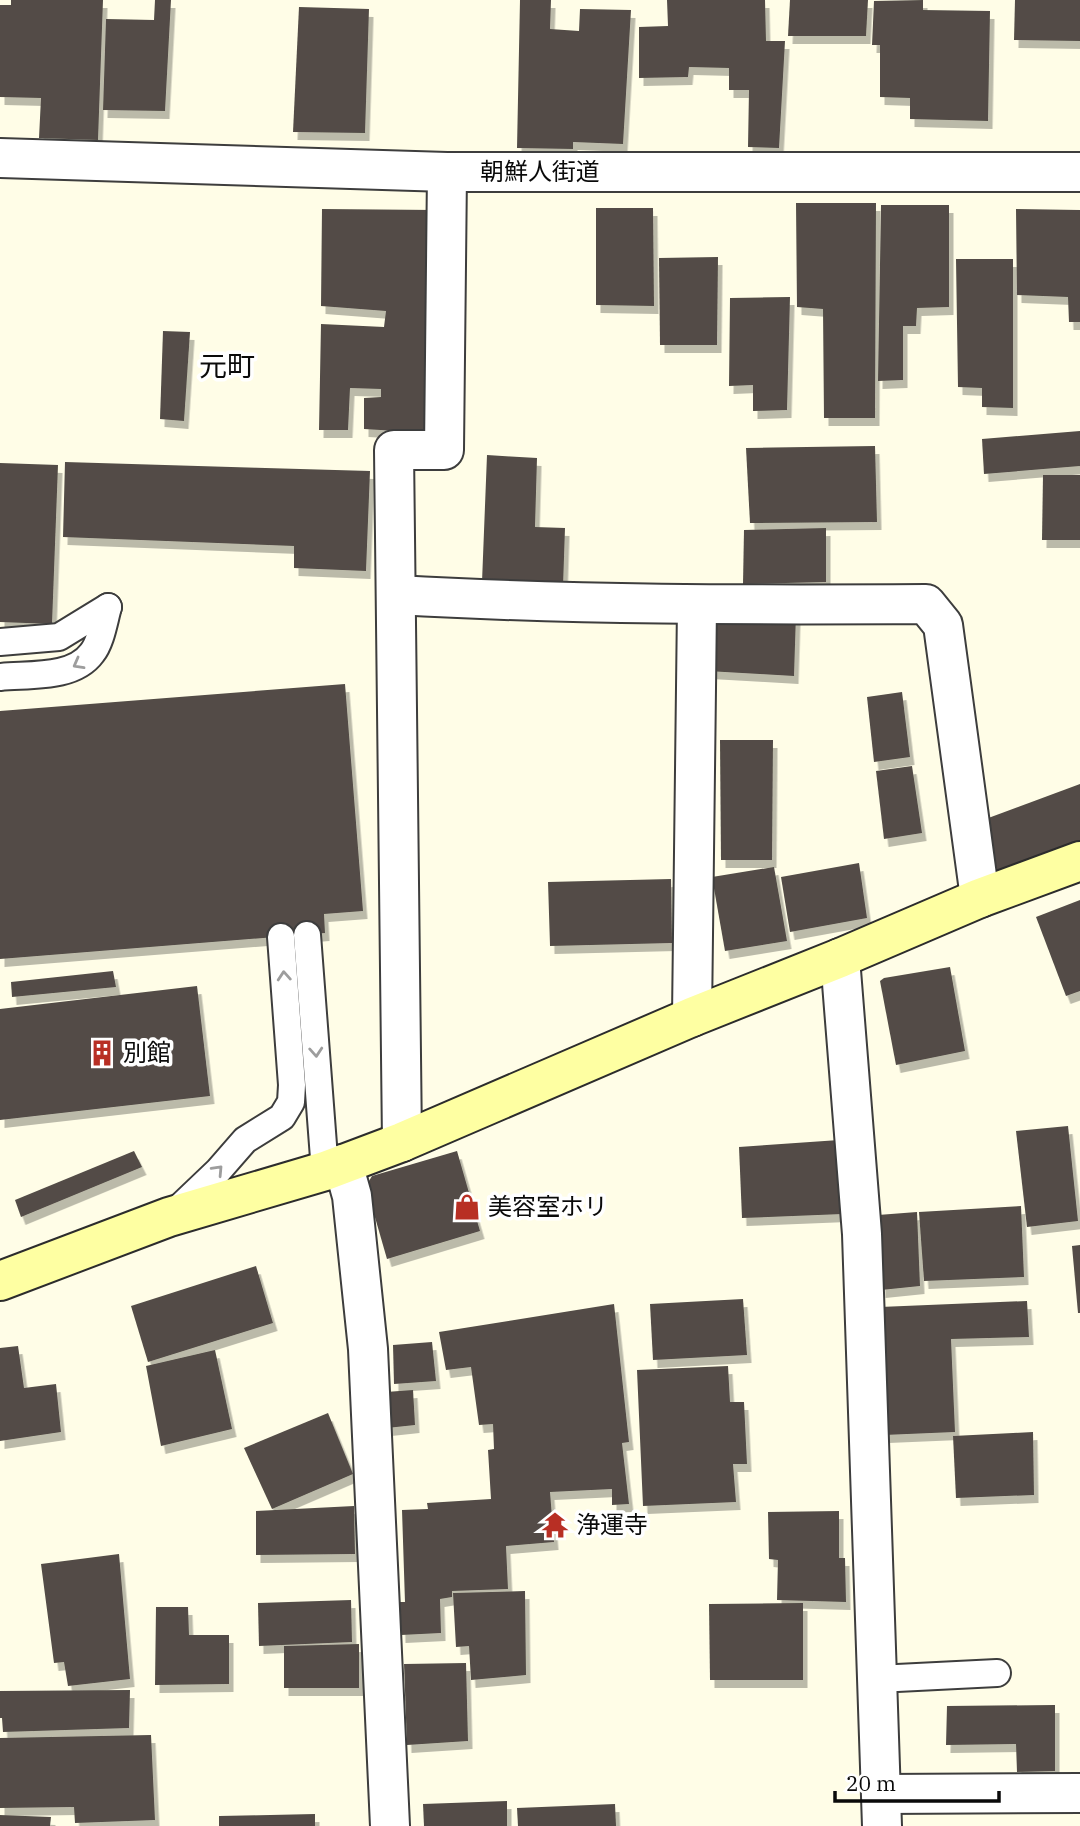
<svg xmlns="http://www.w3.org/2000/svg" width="1080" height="1826" viewBox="0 0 1080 1826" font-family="'IBM Plex Serif','Noto Sans JP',serif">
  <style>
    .building { fill: #524c46; filter: url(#shadow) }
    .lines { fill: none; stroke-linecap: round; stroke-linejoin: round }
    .lane-casing { stroke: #3d3d3d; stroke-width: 30 }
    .street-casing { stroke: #3d3d3d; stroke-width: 42 }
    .secondary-casing { stroke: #2c2c2c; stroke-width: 42 }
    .lane { stroke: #fff; stroke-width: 26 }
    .street { stroke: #fff; stroke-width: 38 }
    .secondary { stroke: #feffa2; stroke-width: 38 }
    .oneway { stroke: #9d9d9d }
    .labels { text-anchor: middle; stroke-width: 7; stroke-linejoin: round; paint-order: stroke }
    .street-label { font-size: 24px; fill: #0a0a0a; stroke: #fff }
    .poi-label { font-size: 24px; fill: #0a0a0a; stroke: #fff; text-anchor: start }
    .quarter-label { font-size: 28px; fill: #0a0a0a; stroke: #fff }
  </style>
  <defs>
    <filter id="shadow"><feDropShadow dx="4.5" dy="8" stdDeviation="0" flood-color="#0004"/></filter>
  </defs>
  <rect width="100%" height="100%" fill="#fffde7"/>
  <g class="building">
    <polygon points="11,0 103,0 98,140 39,138 41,98 0,97 0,5 11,5"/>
    <polygon points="155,0 171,0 165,111 103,110 106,19 154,20"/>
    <polygon points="520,0 551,0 550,29 579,31 580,9 631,10 623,144 573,142 573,149 517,148"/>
    <polygon points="667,0 765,0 766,41 785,41 779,148 748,147 749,90 729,90 729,68 689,67 688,77 639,78 639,27 668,26"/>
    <polygon points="790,0 868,0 866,36 788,36"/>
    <polygon points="923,0 923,10 990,11 988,121 910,119 910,98 880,97 880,45 872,45 874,1"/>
    <polygon points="1015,0 1080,0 1080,41 1014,40"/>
    <polygon points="299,7 369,9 365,133 293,132"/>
    <polygon points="796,203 876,203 875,418 824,418 823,309 797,307"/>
    <polygon points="881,205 949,205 949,307 917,308 916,326 903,326 903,380 878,381"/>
    <polygon points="596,208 653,208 654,306 596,305"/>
    <polygon points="322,209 435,210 430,433 364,429 364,398 381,397 381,389 350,388 348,430 319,430 321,324 384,327 386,311 321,306"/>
    <polygon points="1016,209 1080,210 1080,322 1069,322 1068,297 1017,295"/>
    <polygon points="718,257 717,345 660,345 659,258"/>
    <polygon points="956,259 1013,259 1013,408 982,407 982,388 958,387"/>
    <polygon points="790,297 787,410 753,411 753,385 729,386 730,298"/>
    <polygon points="163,331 190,332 184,421 160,419"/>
    <polygon points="1080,431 1080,466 984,474 982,439"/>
    <polygon points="875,446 877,522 750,523 746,448"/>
    <polygon points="487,455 537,458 535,527 565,528 563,587 482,582"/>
    <polygon points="65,462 370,471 366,571 294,568 294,546 63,537"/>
    <polygon points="0,463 58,465 52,624 0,622"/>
    <polygon points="1043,475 1080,475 1080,540 1042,540"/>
    <polygon points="826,528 826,582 743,584 744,530"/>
    <polygon points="707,612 796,614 794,676 707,671"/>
    <polygon points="345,684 363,911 324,914 325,933 0,959 0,711"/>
    <polygon points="902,692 910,757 874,762 867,697"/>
    <polygon points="720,740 773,740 772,860 721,860"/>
    <polygon points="912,766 922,833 884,839 876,771"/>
    <polygon points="1080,784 1080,841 997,876 981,837 983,820"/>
    <polygon points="859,863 867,918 790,932 781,877"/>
    <polygon points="774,867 787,941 725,951 712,877"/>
    <polygon points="671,879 672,943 550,946 548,882"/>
    <polygon points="1080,900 1080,991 1066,996 1036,917"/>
    <polygon points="950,967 965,1051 896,1065 880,981 884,978"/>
    <polygon points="113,971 116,987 12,997 11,982"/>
    <polygon points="197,986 210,1096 0,1120 0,1009"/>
    <polygon points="1068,1126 1078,1221 1027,1227 1016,1131"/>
    <polygon points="839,1140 843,1214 742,1218 739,1147"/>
    <polygon points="134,1151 142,1167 21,1217 15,1200"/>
    <polygon points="457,1151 480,1231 387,1259 366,1186 372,1176"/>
    <polygon points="1021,1206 1024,1277 924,1281 919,1212"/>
    <polygon points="917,1212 920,1286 881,1290 878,1215"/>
    <polygon points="1080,1245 1080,1313 1078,1313 1072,1246"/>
    <polygon points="256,1266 273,1323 148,1362 131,1306"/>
    <polygon points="743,1299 747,1355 653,1360 650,1304"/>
    <polygon points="1027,1301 1029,1337 951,1339 955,1432 884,1435 880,1307"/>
    <polygon points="614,1304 629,1442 622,1443 629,1504 612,1505 612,1489 550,1492 554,1542 506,1546 508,1589 452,1591 452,1597 440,1599 441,1633 401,1635 400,1602 405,1602 402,1510 428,1509 427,1503 491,1499 488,1450 494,1449 493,1424 479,1425 471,1367 446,1370 439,1332"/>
    <polygon points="432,1342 436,1381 394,1384 393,1345"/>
    <polygon points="18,1346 24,1388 56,1384 61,1432 0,1441 0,1348"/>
    <polygon points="215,1350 232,1429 161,1446 146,1366"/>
    <polygon points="728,1366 730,1402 744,1402 747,1464 733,1464 736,1502 643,1506 637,1370"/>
    <polygon points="413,1390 415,1425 387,1428 386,1392"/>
    <polygon points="328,1413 353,1474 272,1509 244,1448"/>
    <polygon points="1033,1432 1034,1495 956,1498 953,1436"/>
    <polygon points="354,1506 355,1554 256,1555 256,1511"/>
    <polygon points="839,1511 839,1558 845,1558 846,1602 777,1600 778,1560 769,1559 768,1512"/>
    <polygon points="119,1554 130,1679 68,1686 64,1662 54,1663 41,1564"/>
    <polygon points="525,1591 526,1675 471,1680 469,1646 456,1647 453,1593"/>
    <polygon points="351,1600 352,1642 259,1646 258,1603"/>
    <polygon points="803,1603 803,1680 710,1680 709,1604"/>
    <polygon points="156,1607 188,1607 189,1635 229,1635 229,1684 155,1685"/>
    <polygon points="359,1644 359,1688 284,1688 284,1646"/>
    <polygon points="466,1663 468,1741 407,1745 404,1664"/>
    <polygon points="130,1690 129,1728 3,1732 2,1718 0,1718 0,1691"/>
    <polygon points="1055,1705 1055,1771 1017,1772 1016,1744 946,1745 947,1706"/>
    <polygon points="151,1735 155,1820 75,1823 74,1807 0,1808 0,1738"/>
    <polygon points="507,1801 507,1826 424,1826 423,1804"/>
    <polygon points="615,1804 616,1826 518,1826 517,1808"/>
    <polygon points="315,1814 315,1826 219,1826 219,1816"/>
    <polygon points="0,1815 51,1817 50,1826 0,1826"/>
  </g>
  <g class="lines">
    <g class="lane-casing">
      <g id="lane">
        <polyline points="0,642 59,637 108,607"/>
        <path d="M0,677C29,674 73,679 92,653C101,642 104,621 108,607"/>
        <polyline points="307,935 325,1171"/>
        <polyline points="176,1211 218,1171 245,1140 282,1117 291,1102 292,1085 281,937"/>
        <polyline points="877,1679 997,1673"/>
      </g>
    </g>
    <g class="street-casing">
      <g id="street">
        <polyline points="0,158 447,172 1080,172"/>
        <path d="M397,595C573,605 749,605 926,604L943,625L980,898"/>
        <polyline points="840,958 862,1234 882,1826"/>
        <polyline points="692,1017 697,606"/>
        <polyline points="402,1142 394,450 444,450 447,172"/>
        <polyline points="343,1164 352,1196 368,1349 390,1826"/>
        <polyline points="882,1794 1080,1793"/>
      </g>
    </g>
    <g class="secondary-casing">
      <polyline id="secondary" points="0,1281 169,1217 325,1171 402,1142 692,1017 840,958 980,898 1080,861"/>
    </g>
    <use href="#lane" class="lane"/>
    <use href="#street" class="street"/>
    <use href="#secondary" class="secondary"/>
  </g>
  <defs><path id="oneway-chevron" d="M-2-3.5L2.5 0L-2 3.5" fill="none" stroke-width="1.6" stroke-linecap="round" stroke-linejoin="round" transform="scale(1.75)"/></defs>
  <g class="oneway">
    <use href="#oneway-chevron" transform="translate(78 664) rotate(151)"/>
    <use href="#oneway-chevron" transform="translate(284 976) rotate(-94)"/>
    <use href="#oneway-chevron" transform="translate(316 1052) rotate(86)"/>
    <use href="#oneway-chevron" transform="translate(218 1170) rotate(-47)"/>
  </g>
  <defs>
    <g id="building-bare" transform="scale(2.1)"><path d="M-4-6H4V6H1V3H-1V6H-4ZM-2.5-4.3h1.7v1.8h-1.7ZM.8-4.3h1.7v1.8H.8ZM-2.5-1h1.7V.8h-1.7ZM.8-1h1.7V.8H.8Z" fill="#b82f24" stroke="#fff" stroke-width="2.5" paint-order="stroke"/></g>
    <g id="shop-bare" transform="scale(2.1)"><path d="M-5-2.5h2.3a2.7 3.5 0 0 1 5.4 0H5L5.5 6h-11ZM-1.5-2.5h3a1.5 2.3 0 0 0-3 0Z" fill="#b82f24" stroke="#fff" stroke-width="2.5" paint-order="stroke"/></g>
    <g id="temple-bare" transform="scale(2.1)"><path d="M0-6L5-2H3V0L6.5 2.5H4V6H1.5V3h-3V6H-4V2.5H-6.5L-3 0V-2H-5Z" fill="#b82f24" stroke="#fff" stroke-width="2.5" paint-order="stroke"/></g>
  </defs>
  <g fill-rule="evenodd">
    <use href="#building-bare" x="102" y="1053"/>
    <use href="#shop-bare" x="467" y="1207"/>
    <use href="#temple-bare" x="555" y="1525"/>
  </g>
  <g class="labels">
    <g class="street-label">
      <text x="540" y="180">朝鮮人街道</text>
    </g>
    <g class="poi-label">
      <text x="123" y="1061">別館</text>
      <text x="488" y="1215">美容室ホリ</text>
      <text x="576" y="1533">浄運寺</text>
    </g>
    <g class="quarter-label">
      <text x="227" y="376">元町</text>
    </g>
  </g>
  <path d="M835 1791v10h164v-10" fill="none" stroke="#0a0a0a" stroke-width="3.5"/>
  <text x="846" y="1791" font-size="21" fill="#0a0a0a" stroke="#ffffff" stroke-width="5" paint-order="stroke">20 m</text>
</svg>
